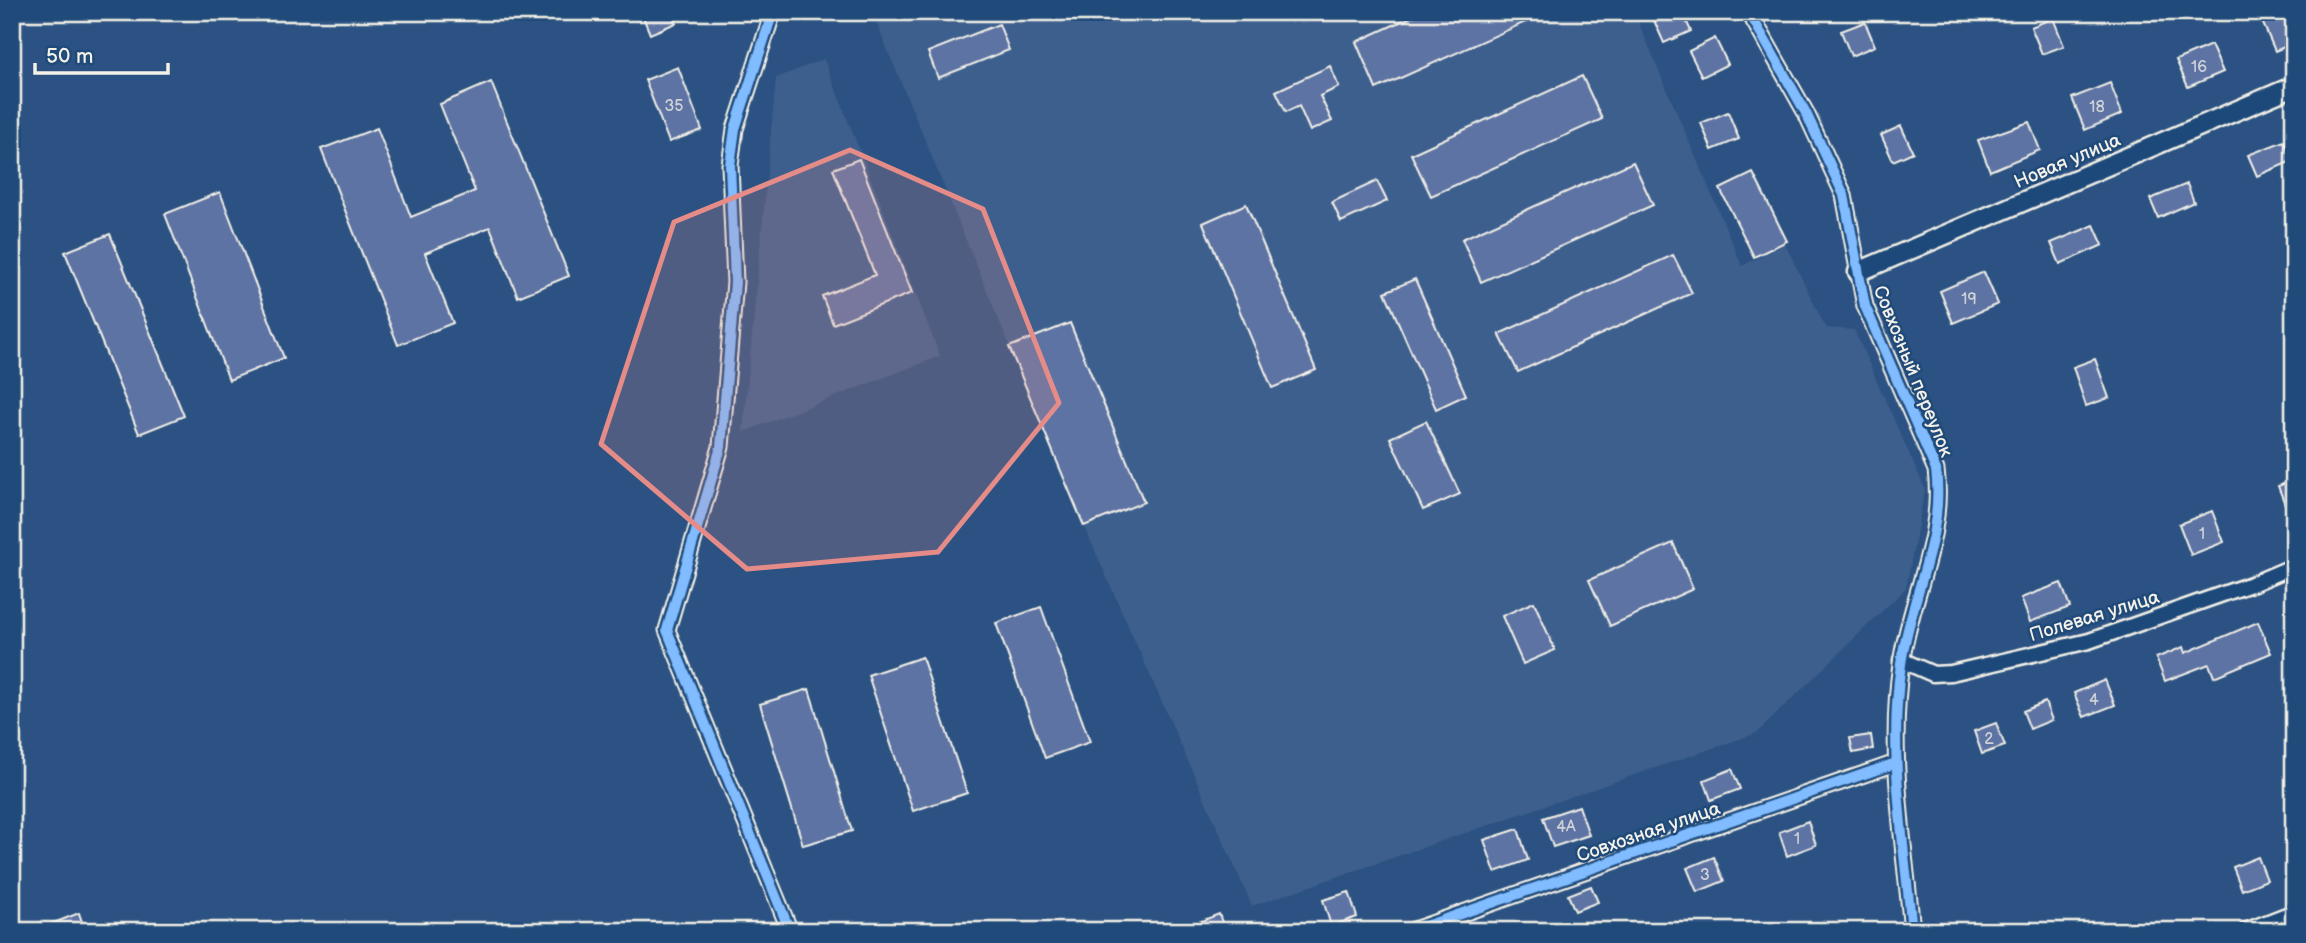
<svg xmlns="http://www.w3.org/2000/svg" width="2306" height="943" viewBox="0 0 2306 943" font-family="'Balsamiq Sans',sans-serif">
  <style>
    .built { fill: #3e5f8e }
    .building { fill: #5d73a4; stroke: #f4f1e8; stroke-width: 2 }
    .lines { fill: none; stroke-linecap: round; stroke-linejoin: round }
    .minor-casing { stroke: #f4f1e8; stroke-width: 19 }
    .tertiary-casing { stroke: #f4f1e8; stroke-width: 23 }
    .minor { stroke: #1f4a7a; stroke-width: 14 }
    .tertiary { stroke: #1f4a7a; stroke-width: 18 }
    .cycleway-casing { stroke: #1f4a7a; stroke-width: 15 }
    .cycleway { stroke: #80bcff; stroke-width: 10 }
    .marked { fill: #e58c88; fill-opacity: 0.2; stroke: #e58c88; stroke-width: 5; stroke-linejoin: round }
    .labels { text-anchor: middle; stroke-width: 5; stroke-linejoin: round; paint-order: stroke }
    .number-label { font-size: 16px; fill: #ced2d7 }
    .street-label { font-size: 19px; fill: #f4f1e8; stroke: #1f4a7a }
  </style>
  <rect width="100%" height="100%" fill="#2b5282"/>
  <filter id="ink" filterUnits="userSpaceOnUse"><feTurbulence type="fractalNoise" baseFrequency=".0143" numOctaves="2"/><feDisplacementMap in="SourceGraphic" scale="14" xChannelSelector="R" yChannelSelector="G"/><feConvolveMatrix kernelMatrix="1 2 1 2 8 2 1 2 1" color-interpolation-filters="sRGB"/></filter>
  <g filter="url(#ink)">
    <g class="built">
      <polygon points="872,12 1634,12 1742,266 1785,244 1826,328 1854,330 1925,489 1906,588 1757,733 1252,906 1084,526"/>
      <polygon points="824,59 940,356 743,432 776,78"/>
    </g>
    <g class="building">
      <polygon points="641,12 671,12 676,23 650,34"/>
      <polygon points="1422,12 1548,12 1376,89 1356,42"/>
      <polygon points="1661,12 1682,12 1691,31 1664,43 1652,16"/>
      <polygon points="2278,12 2294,12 2294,43 2275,51 2261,19"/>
      <polygon points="2053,18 2064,46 2042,54 2031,27"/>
      <polygon points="1865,22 1875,46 1851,56 1841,31"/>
      <polygon points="999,24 1009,50 938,78 928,52"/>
      <polygon points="1715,38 1728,64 1702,77 1689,51"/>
      <polygon points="2211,45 2223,72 2188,87 2176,60"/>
      <polygon points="1330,66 1339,87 1320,96 1332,121 1310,131 1299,106 1286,112 1276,91"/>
      <polygon points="678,67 702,130 669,142 645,80"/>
      <polygon points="1582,76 1602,119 1431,196 1411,154"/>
      <polygon points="491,82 569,276 518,297 490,227 425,253 453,323 398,345 321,149 377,128 411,217 475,191 440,104"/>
      <polygon points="2110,83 2122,114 2085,130 2072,98"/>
      <polygon points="1728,112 1739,139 1712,150 1701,123"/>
      <polygon points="2029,122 2040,150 1990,171 1978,140"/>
      <polygon points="1901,126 1913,152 1893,161 1881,135"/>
      <polygon points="2284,141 2292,161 2257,176 2248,155"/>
      <polygon points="859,159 912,293 833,324 822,296 875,275 833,169"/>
      <polygon points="1633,162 1653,205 1481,282 1462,239"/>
      <polygon points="1753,173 1787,241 1754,257 1720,189"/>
      <polygon points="1377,181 1387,201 1341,222 1332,202"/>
      <polygon points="2187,184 2194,202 2158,218 2150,199"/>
      <polygon points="220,192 284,358 229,380 165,214"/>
      <polygon points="1246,204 1316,370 1272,388 1203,223"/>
      <polygon points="2094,225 2103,245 2060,264 2051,243"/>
      <polygon points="110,234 184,416 139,434 65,252"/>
      <polygon points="1673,255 1692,293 1518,372 1499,334"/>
      <polygon points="1984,272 1998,304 1953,323 1940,291"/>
      <polygon points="1415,279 1466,395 1436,409 1385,292"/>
      <polygon points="1070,323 1144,502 1084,526 1009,347"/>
      <polygon points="2095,359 2109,398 2086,406 2073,367"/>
      <polygon points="1426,421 1460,494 1423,510 1390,438"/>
      <polygon points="2294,480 2294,524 2293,525 2278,486"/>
      <polygon points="2212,511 2224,542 2191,555 2179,524"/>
      <polygon points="1673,543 1693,589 1610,626 1589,580"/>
      <polygon points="2061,583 2070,607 2030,622 2021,598"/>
      <polygon points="1534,602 1555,650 1523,664 1502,616"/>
      <polygon points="1041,607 1090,742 1045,758 996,623"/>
      <polygon points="2258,622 2271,653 2214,677 2209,664 2165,681 2156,658 2183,647 2185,653"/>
      <polygon points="922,657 967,793 913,811 868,675"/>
      <polygon points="2105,680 2115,705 2084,717 2074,693"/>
      <polygon points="809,689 852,831 803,845 760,704"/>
      <polygon points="2045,702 2052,720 2030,729 2023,711"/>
      <polygon points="1996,723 2005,746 1982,754 1974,731"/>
      <polygon points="1871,735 1873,749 1853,753 1850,738"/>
      <polygon points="1732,769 1740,789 1711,800 1704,780"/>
      <polygon points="1579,806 1589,835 1553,847 1543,818"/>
      <polygon points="1808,821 1816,845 1787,856 1779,832"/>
      <polygon points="1518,829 1528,860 1495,872 1484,840"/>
      <polygon points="1714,857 1724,881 1697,892 1687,868"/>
      <polygon points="2258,857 2267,880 2242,890 2233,867"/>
      <polygon points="1591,886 1598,902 1575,911 1568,895"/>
      <polygon points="1349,892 1357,917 1331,926 1323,900"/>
      <polygon points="79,913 85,931 36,931 36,930"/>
      <polygon points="1219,914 1225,931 1179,931 1179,930"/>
    </g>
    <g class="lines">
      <g class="minor-casing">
        <g id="minor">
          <polyline points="773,12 735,129 730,165 735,282 721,447 667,630 790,931"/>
          <path d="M1749,12L1806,113L1844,195L1865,306L1936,470C1945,537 1910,598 1901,664C1888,752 1904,843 1912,931"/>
          <polyline points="1901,660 1933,674 1951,673 2089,641 2254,583 2294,566"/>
          <polyline points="1411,931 1896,763"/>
          <polyline points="2245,931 2294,912"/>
        </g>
      </g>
      <g class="tertiary-casing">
        <polyline id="tertiary" points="1858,272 2294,86"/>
      </g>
      <use href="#minor" class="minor"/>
      <use href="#tertiary" class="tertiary"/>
      <g class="cycleway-casing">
        <g id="cycleway">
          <polyline points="773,12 735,129 730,165 735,282 721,447 667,630 790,931"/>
          <path d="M1749,12L1806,113L1844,195L1865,306L1936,470C1945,537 1910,598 1901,664C1888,752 1904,843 1912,931"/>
          <polyline points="1411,931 1896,763"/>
        </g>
      </g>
      <use href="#cycleway" class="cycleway"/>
    </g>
  </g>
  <path class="marked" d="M850,150L983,209L1059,403L938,552L747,569L601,444L674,222Z"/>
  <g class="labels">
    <g class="number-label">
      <text x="2199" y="72">16</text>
      <text x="674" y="111">35</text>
      <text x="2097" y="112">18</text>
      <text x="1969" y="304">19</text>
      <text x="2202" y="539">1</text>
      <text x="2094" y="705">4</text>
      <text x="1989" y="744">2</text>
      <text x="1566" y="832">4А</text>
      <text x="1797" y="844">1</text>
      <text x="1705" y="880">3</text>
    </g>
    <g class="street-label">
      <text transform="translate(2067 160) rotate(-23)" y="7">Новая улица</text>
      <text transform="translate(1914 371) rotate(68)" y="7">Совхозный переулок</text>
      <text transform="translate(2094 615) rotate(-17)" y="7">Полевая улица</text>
      <text transform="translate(1648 831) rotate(-19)" y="7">Совхозная улица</text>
    </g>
  </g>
  <rect width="2306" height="943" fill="none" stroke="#1f4a7a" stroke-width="42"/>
  <rect x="21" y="21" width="2264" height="901" fill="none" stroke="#f4f1e8" stroke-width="2.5" filter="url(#ink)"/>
  <path d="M35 63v10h133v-10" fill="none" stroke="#f4f1e8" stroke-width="3.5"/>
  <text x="46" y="63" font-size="21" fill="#f4f1e8" stroke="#1f4a7a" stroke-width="5" paint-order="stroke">50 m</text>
</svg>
